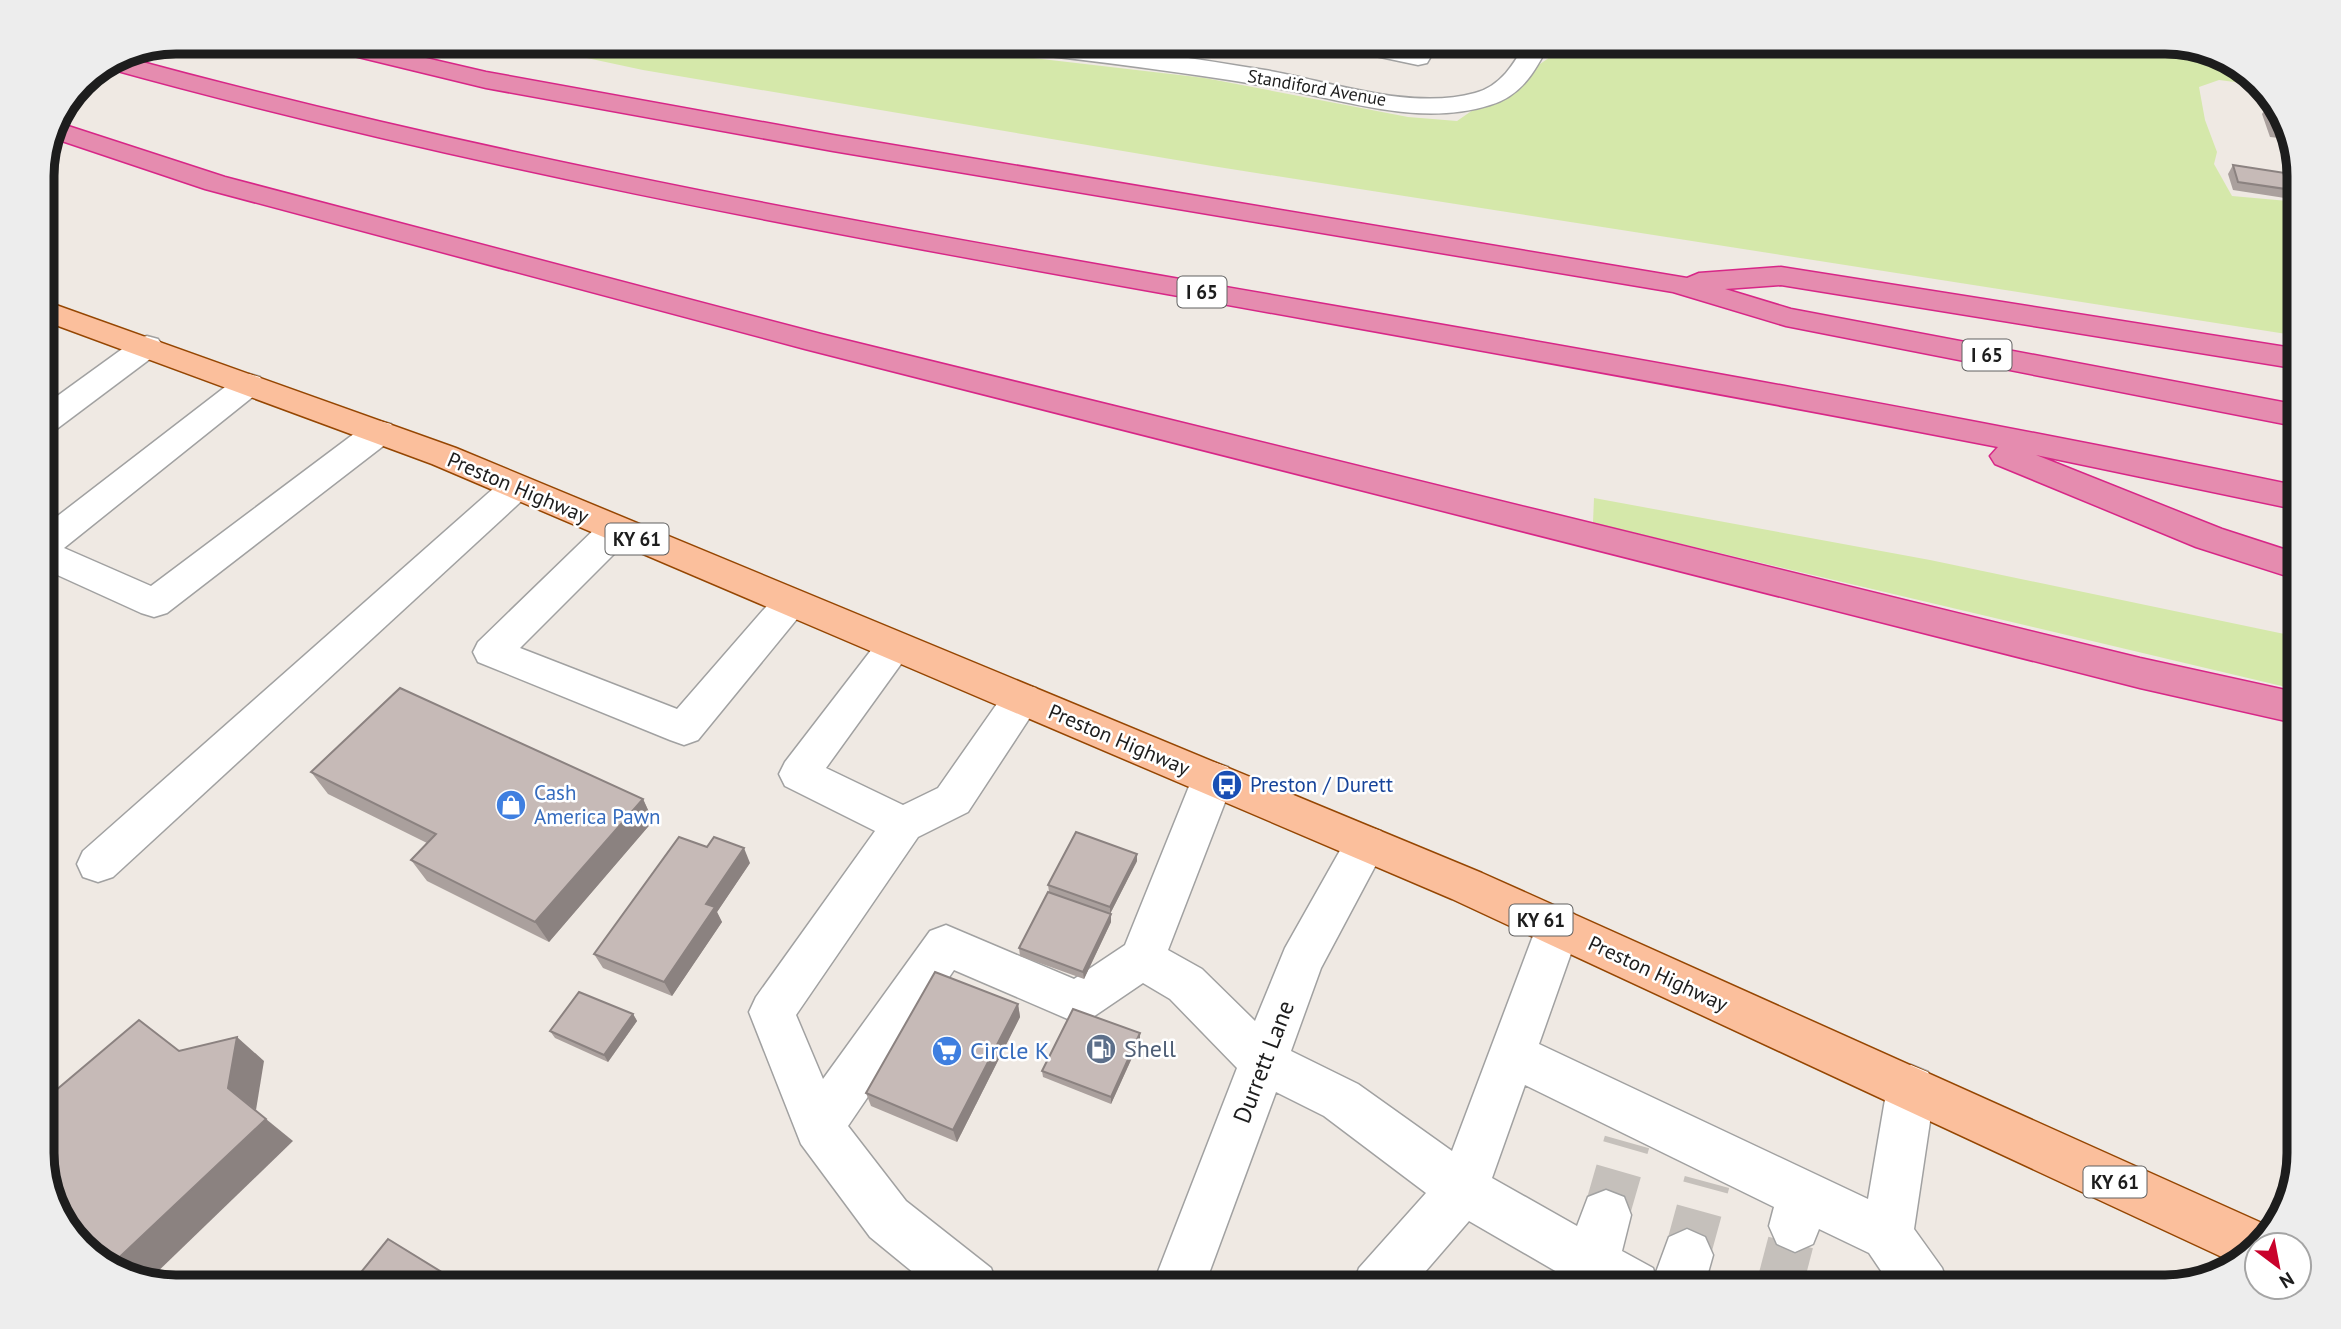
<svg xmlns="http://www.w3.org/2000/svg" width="2341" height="1329" viewBox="0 0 2341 1329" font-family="'PT Sans',sans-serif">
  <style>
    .grass { fill: #d5e8aa }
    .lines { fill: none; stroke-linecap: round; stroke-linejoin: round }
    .minor-tunnel { stroke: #c5c0bb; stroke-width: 46; stroke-dasharray: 46 24; stroke-linecap: butt }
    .minor-casing { stroke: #a1a1a1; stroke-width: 3 }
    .major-casing { stroke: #954602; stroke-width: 3 }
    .highway-casing { stroke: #d72687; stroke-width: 3 }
    .minor { fill: #fff; fill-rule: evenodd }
    .major { fill: #fbbf9c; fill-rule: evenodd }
    .highway { fill: #e58caf; fill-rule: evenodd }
    .wall { fill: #aaa09d }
    .shaded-wall { fill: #8b8280 }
    .building { fill: #c6bab7; stroke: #8b8280; stroke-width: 2 }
    .labels { text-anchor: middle; stroke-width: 5; stroke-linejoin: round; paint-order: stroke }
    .far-street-label { font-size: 18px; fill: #1d1d1d; stroke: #fff }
    .shield { fill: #fff; stroke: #616161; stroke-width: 2 }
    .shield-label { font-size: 19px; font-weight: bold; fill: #1d1d1d }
    .street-label { font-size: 21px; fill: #1d1d1d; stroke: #fff }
    .transit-label { font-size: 21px; fill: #164399; stroke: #fff; text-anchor: start }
    .shop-label { font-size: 21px; fill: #366cbe; stroke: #fff; text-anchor: start }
    .near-service-label { font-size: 24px; fill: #4e5e75; stroke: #fff; text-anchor: start }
    .near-shop-label { font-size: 24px; fill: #366cbe; stroke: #fff; text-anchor: start }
    .near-street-label { font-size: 24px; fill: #1d1d1d; stroke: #fff }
    .rim { fill: none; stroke: #1d1d1d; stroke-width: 9 }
  </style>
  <rect width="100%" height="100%" fill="#efe9e3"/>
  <g class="grass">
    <polygon points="512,42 921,42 999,54 1205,78 1408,117 1457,121 1572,42 2165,42 2231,60 2258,85 2219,80 2199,87 2205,120 2217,152 2214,164 2232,196 2299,202 2299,336 1212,166 643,70"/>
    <polygon points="1594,498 1930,560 2299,637 2299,690 1593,523"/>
  </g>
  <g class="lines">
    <g class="minor-tunnel">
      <polyline points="1606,1215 1627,1142"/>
      <polyline points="1687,1255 1707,1182"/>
      <polyline points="1779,1287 1795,1226"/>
    </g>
    <g class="minor-casing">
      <g id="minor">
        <path d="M974,42C1002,42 1031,40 1059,42C1128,48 1197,59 1265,70C1329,81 1411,111 1475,93C1501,86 1514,64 1526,42H1550C1536,70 1522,96 1490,105C1415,129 1334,96 1260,85C1169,70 1078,59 986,49L977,47Z"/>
        <polygon points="1330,42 1377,42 1427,53 1430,58 1427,63 1418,65 1333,47"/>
        <polygon points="147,336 158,339 163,346 158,353 54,431 42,434 42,407 136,339"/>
        <polygon points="249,374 260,377 265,384 260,391 64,548 151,586 367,424 379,421 391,424 396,432 391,440 167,613 154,617 141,613 42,568 42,528 238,377"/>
        <polygon points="515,476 527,480 532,488 527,496 113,877 98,882 83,877 77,864 83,851 503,480"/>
        <polygon points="616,517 629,521 634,530 629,539 520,648 677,709 778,593 791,589 804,593 810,603 698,740 684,745 670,740 478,662 473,652 478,642 603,521"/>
        <polygon points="895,632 908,636 914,646 826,768 903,805 938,788 1008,688 1022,684 1036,688 1042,699 968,812 918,837 796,1015 823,1079 930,931 946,925 1074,979 1125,945 1192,779 1198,767 1213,762 1228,767 1234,779 1168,950 1202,969 1255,1021 1285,948 1351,831 1366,826 1381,831 1387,844 1321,968 1291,1051 1358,1084 1452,1151 1536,928 1542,914 1558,908 1574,914 1580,928 1539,1044 1868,1199 1887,1088 1894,1072 1911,1065 1928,1072 1935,1088 1914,1229 1942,1268 1949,1287 1892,1287 1869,1253 1819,1229 1813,1244 1795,1252 1777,1244 1769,1226 1774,1207 1525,1085 1492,1178 1577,1226 1588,1197 1606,1190 1624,1197 1631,1215 1622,1251 1653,1268 1655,1275 1669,1237 1687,1229 1705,1237 1713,1255 1704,1287 1583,1287 1469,1221 1412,1287 1352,1287 1359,1268 1426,1193 1324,1116 1276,1092 1204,1287 1152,1287 1237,1068 1170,999 1143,983 1093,1017 1077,1023 954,970 848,1126 906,1201 991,1268 998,1287 931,1287 870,1237 801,1144 749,1012 756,997 875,831 785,786 779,774 785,762 882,636"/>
      </g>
    </g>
    <g class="major-casing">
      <polygon id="major" points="42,300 456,448 1482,873 2273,1228 2237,1264 1452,899 432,464 42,320"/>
    </g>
    <g class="highway-casing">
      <g id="highway">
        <polygon points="314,42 357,42 486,72 833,135 1687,278 1699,273 1781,267 2299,349 2299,369 1781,285 1725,289 1791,309 2299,405 2299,427 1786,326 1673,292 833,151 486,88 317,47"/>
        <path d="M120,56C508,162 904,231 1300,300C1634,358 1967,417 2299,486V510L2036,455L2222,529L2299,554V580L2196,547L1995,464L1990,456L1998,447C1722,393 1444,344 1167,294C809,230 453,164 103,67Z"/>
        <polygon points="62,124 225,177 821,334 2140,658 2299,693 2299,724 2140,688 805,349 205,189 56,139"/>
      </g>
    </g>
    <use href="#minor" class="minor"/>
    <use href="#major" class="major"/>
    <use href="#highway" class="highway"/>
  </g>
  <g class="wall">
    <polygon points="2272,98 2277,102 2289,139 2270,137 2262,114"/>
    <polygon points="2233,165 2299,178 2299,198 2298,200 2233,190 2228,174"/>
    <polygon points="311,772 643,799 653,821 549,942 427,881 411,860 427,843 328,794"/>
    <polygon points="1137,861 1110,914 1111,922 1084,979 1020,956 1019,948 1049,892 1048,885"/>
    <polygon points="750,863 717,912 722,922 672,996 603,968 594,954"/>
    <polygon points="1018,1004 1020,1017 957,1142 871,1106 866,1093"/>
    <polygon points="633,1014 637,1021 608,1062 555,1038 550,1031"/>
    <polygon points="1140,1040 1111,1104 1043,1077 1042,1071"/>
  </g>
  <g class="shaded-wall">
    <polygon points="643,799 653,821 549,942 535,922"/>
    <polygon points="744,848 750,863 717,912 722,922 672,996 664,982 706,904"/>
    <polygon points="1137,854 1137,861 1110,914 1110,907"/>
    <polygon points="1111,914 1111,922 1084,979 1083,972"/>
    <polygon points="1018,1004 1020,1017 957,1142 953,1130"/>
    <polygon points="633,1014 637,1021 608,1062 604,1055"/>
    <polygon points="1140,1033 1140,1040 1111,1104 1111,1097"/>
    <polygon points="237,1037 264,1061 256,1110 228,1088"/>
    <polygon points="266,1119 293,1141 149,1280 108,1268"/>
  </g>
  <g class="building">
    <polygon points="2272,98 2277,102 2283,121 2280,121"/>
    <polygon points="2233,165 2298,175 2299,191 2238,182"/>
    <polygon points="400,688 643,799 535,922 411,860 436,834 311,772"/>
    <polygon points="1076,832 1137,854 1110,907 1048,885"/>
    <polygon points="679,837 707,847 714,837 744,848 706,904 715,907 664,982 594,954"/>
    <polygon points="1048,892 1111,914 1083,972 1019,948"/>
    <polygon points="935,972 1018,1004 953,1130 866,1093"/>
    <polygon points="579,992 633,1014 604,1055 550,1031"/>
    <polygon points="1073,1009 1140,1033 1111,1097 1042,1071"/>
    <polygon points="139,1020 179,1051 237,1037 228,1088 266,1119 108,1268 60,1220 42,1161 42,1102"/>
    <polygon points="388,1239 466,1287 349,1287"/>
  </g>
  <defs>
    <g id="bus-disc" transform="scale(1.575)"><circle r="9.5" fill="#1a4fb4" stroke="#fff"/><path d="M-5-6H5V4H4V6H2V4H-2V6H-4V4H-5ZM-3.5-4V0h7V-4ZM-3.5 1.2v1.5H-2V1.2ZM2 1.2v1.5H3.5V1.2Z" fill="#fff"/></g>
    <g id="shop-disc" transform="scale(1.575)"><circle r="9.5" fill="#3f7fe0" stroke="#fff"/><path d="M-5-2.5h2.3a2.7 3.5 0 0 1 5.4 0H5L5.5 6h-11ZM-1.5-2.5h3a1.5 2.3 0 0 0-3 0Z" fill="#fff"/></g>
    <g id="fuel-disc" transform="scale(1.575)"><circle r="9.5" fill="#5c6f8a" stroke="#fff"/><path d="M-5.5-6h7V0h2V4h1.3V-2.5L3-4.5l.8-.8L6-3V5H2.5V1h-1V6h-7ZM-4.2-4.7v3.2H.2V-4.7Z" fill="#fff"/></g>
    <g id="supermarket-disc" transform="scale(1.575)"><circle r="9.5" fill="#3f7fe0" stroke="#fff"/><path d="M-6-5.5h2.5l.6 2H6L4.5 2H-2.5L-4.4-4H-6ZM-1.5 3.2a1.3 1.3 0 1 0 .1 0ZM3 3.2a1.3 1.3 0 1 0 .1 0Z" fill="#fff"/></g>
  </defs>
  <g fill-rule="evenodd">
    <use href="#bus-disc" x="1227" y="785"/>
    <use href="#shop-disc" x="511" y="805"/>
    <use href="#fuel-disc" x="1101" y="1049"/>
    <use href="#supermarket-disc" x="947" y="1051"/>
  </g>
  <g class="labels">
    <g class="far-street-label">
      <text transform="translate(1317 88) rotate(10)" y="6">Standiford Avenue</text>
    </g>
    <g class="shield">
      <rect x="1177.5" y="276.5" width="49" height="31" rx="5"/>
      <rect x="1962.5" y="339.5" width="49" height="31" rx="5"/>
      <rect x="605.5" y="523.5" width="63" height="31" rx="5"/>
      <rect x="1509.5" y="904.5" width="63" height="31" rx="5"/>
      <rect x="2083.5" y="1166.5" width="63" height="31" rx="5"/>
    </g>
    <g class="shield-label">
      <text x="1202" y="299">I 65</text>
      <text x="1987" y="362">I 65</text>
      <text x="637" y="546">KY 61</text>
      <text x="1541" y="927">KY 61</text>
      <text x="2115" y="1189">KY 61</text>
    </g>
    <g class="street-label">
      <text transform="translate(518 488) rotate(23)" y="7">Preston Highway</text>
      <text transform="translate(1119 740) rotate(23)" y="7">Preston Highway</text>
      <text transform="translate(1658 974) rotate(25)" y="7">Preston Highway</text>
    </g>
    <g class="transit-label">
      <text x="1250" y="792">Preston / Durett</text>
    </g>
    <g class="shop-label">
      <text x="534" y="800">Cash<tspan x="534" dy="24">America Pawn</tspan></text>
    </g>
    <g class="near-service-label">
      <text x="1124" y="1057">Shell</text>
    </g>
    <g class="near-shop-label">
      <text x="970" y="1059">Circle K</text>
    </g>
    <g class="near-street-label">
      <text transform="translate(1264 1062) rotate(-69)" y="8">Durrett Lane</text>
    </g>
  </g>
  <path d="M0 0H2341V1329H0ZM176 54H2165A122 122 0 0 1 2287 176V1153A122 122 0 0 1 2165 1275H176A122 122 0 0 1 54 1153V176A122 122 0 0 1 176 54Z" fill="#ededed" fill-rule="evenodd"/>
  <path class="rim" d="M176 54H2165A122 122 0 0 1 2287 176V1153A122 122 0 0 1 2165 1275H176A122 122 0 0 1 54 1153V176A122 122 0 0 1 176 54Z"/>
  <g transform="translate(2278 1266) rotate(148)"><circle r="33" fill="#ffffff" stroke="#a5a5a5" stroke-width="2"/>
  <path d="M0-5L12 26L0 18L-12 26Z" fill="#c9022b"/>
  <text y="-10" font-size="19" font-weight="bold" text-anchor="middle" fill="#1d1d1d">N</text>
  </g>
</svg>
